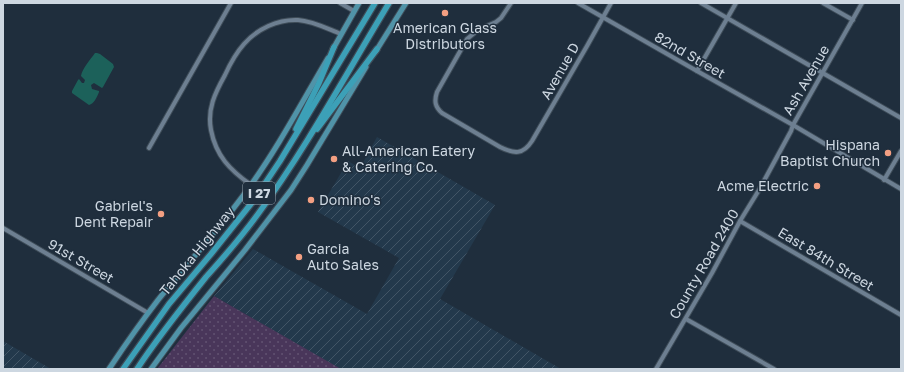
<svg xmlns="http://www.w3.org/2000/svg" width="904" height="372" viewBox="0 0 904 372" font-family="'Golos Text',sans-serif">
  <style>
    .industrial { fill: url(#industrial-furrows) }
    .grass { fill: url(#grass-dots) }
    .water { fill: #1c615a }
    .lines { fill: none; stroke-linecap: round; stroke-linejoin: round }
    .minor-casing { stroke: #3e4c58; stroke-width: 6 }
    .major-casing { stroke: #3e4c58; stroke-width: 7 }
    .highway-casing { stroke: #3e4c58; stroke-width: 8 }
    .minor { stroke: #6d7f91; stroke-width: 4 }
    .major { stroke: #5093a8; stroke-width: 5 }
    .highway { stroke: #3ca0b7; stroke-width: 5.5 }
    .poi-dot { fill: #f39f82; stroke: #1f2e3d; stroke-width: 1.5 }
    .labels { text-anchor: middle; stroke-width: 3; stroke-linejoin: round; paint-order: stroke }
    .shield { fill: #1f2e3d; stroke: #99a4b0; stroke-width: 1 }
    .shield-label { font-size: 13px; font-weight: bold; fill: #cdd7e1 }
    .poi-label { font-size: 14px; fill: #cdd7e1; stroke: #1f2e3d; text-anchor: end }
    .street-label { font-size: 14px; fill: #cdd7e1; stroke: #1f2e3d }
  </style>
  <defs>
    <pattern id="industrial-furrows" width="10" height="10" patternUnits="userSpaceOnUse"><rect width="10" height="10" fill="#23394c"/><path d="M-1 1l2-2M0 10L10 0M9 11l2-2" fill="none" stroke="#425566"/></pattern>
    <pattern id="grass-dots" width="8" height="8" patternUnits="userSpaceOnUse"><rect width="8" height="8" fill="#49365a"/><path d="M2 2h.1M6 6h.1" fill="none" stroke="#625271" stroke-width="1.8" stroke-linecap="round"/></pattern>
  </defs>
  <rect width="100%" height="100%" fill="#1f2e3d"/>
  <g class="industrial">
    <polygon points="377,137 495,205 440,299 561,369 340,369 214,296 253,249 367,314 399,258 318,212 348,161 360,168"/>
    <polygon points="3,341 51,369 3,369"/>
  </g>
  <polygon class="grass" points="214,296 341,369 157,369"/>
  <path class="water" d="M95,53H97L100,54L113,64L114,67L103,87L102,88L94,83L91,85L92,89L99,91V92C97,97 94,104 89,105L72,93V91L78,80L79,79L82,83H84L85,80L81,76C82,69 90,60 95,53Z"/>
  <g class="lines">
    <g class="minor-casing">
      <g id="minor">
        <polyline points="340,3 354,11"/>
        <path d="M511,3L501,18L496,22L478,30L467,39L437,92C434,101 435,107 442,113L500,147C514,154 523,155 532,141L587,46L611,3"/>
        <polyline points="578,3 697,71 793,125 901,189"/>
        <polyline points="701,3 901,118"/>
        <polyline points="823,3 853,20"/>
        <polyline points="697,71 736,3"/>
        <polyline points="149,148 231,3"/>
        <polyline points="884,180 901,151"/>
        <path d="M251,185C230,170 216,156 211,130C207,109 215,93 225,75C230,64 236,53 244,44C257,29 278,19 298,20C313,21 328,29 341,34"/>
        <polyline points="740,221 901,315"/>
        <polyline points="3,228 148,313"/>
        <polyline points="686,319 774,369"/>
        <polyline points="656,369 712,273 740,221 759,190 791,131 793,125 862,3"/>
      </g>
    </g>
    <g class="major-casing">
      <g id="major">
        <polyline points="333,49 359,3"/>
        <polyline points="376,51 406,3"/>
        <path d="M109,369C125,345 141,322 158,300C188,263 220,228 248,189C278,148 302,102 328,58"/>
        <polyline points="151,369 181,328 245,250 291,190 307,165 366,67"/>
      </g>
    </g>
    <g class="highway-casing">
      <g id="highway">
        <polyline points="296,129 319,83 334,47"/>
        <polyline points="317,129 377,49"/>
        <polyline points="123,369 169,304 211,254 254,200 280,161 375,3"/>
        <path d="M137,369C158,337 182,307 206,277C224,257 242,236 258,214C307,147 346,74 389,3"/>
      </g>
    </g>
    <use href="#minor" class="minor"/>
    <use href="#major" class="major"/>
    <use href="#highway" class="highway"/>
  </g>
  <g class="poi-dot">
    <circle cx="445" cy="13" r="4"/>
    <circle cx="888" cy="153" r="4"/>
    <circle cx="334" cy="159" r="4"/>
    <circle cx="817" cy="186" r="4"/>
    <circle cx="311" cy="200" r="4"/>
    <circle cx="161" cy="214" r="4"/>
    <circle cx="299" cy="257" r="4"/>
  </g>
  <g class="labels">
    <rect class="shield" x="243" y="182" width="32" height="22" rx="3"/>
    <g class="shield-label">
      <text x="259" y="198">I 27</text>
    </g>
    <g class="poi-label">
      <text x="445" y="33" text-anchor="middle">American Glass<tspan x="445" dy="16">Distributors</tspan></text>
      <text x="880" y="150">Hispana<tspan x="880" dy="16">Baptist Church</tspan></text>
      <text x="342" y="156" text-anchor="start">All-American Eatery<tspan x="342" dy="16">&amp; Catering Co.</tspan></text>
      <text x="809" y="191">Acme Electric</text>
      <text x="319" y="205" text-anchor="start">Domino's</text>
      <text x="153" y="211">Gabriel's<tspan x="153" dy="16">Dent Repair</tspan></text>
      <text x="307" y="254" text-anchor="start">Garcia<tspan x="307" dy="16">Auto Sales</tspan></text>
    </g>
    <g class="street-label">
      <text transform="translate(690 55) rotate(30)" y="5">82nd Street</text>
      <text transform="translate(560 71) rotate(-60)" y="5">Avenue D</text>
      <text transform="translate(806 80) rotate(-60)" y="5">Ash Avenue</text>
      <text transform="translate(197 251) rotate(-51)" y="5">Tahoka Highway</text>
      <text transform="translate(826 259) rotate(31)" y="5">East 84th Street</text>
      <text transform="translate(81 261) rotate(30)" y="5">91st Street</text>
      <text transform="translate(704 264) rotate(-60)" y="5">County Road 2400</text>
    </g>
  </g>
  <rect width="904" height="372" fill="none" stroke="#cdd7e1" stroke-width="8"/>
</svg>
